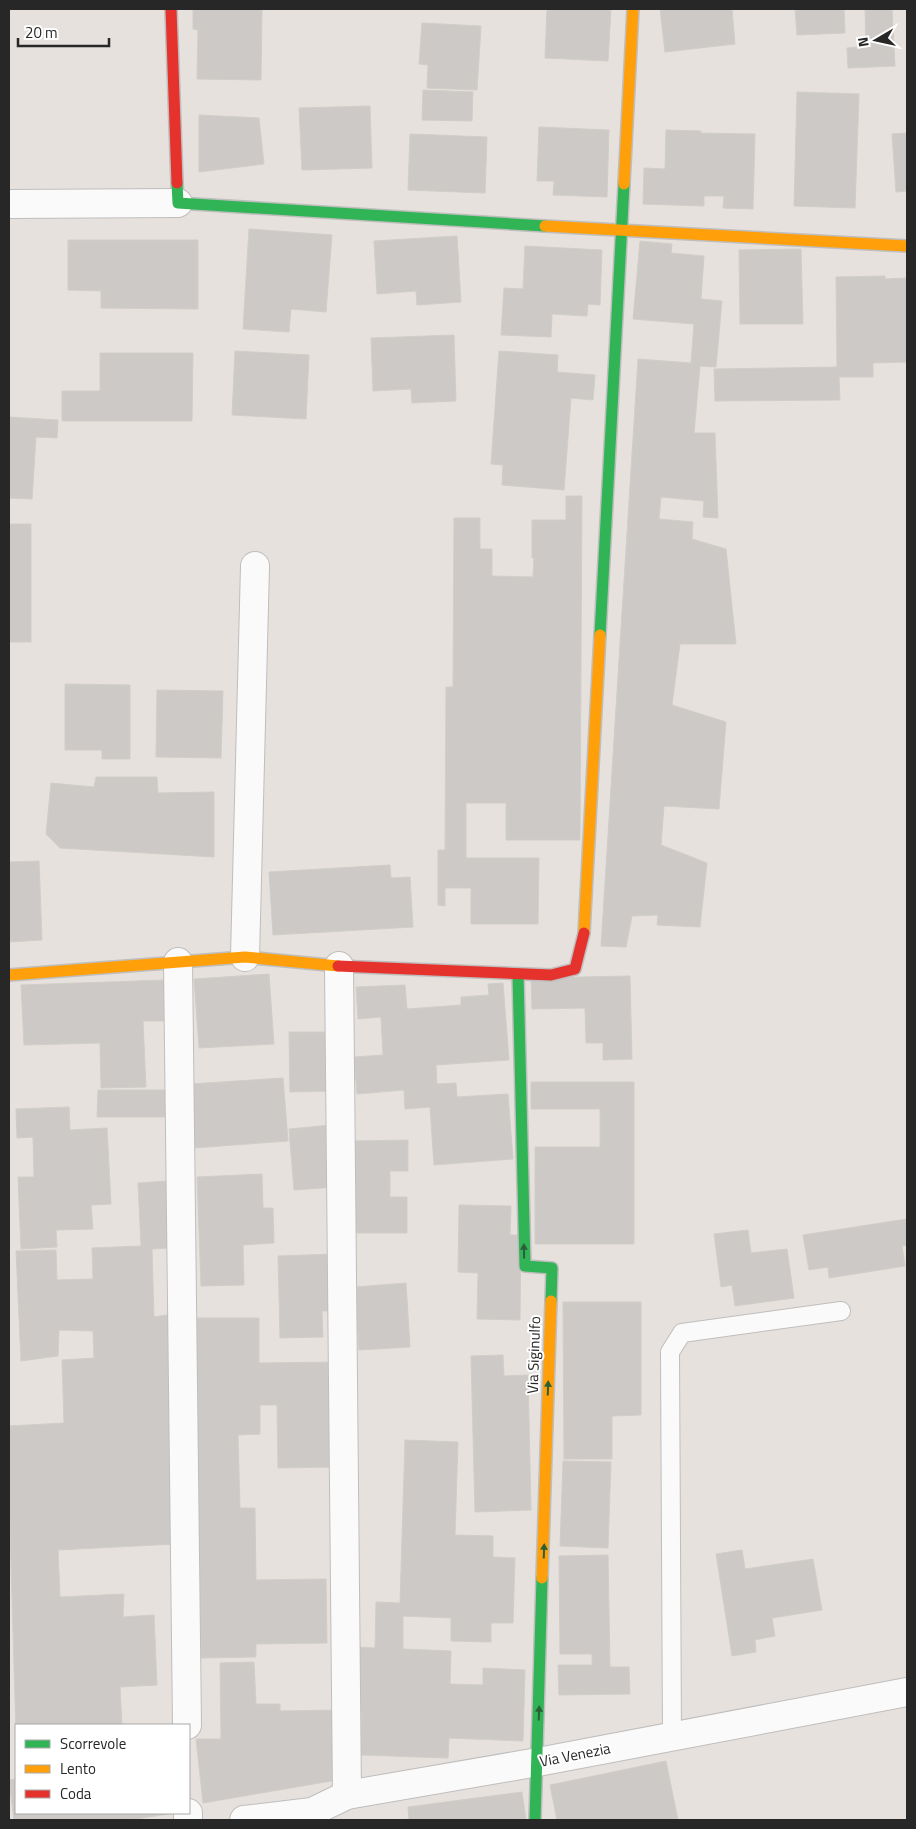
<svg xmlns="http://www.w3.org/2000/svg" width="916" height="1829" viewBox="0 0 916 1829" font-family="'Titillium Web',sans-serif">
  <style>
    .building { fill: #cdc9c6; stroke: #d1cdc8 }
    .lines { fill: none; stroke-linecap: round; stroke-linejoin: round }
    .lane-casing { stroke: #bfbebe; stroke-width: 20 }
    .street-casing { stroke: #bfbebe; stroke-width: 30 }
    .fast-casing { stroke: #bfbebe; stroke-width: 14 }
    .slow-casing { stroke: #bfbebe; stroke-width: 14 }
    .jam-casing { stroke: #bfbebe; stroke-width: 14 }
    .lane { stroke: #fbfafa; stroke-width: 18 }
    .street { stroke: #fbfafa; stroke-width: 28 }
    .fast { stroke: #30b455; stroke-width: 11 }
    .slow { stroke: #ff9f0a; stroke-width: 11 }
    .jam { stroke: #e5322d; stroke-width: 11 }
    .oneway { fill: #2b5f39 }
    .labels { text-anchor: middle; stroke-width: 4; stroke-linejoin: round; paint-order: stroke }
    .street-label { font-size: 15px; fill: #272727; stroke: #fff }
  </style>
  <rect width="100%" height="100%" fill="#e6e1dc"/>
  <g class="building">
    <polygon points="193,9 262,9 261,80 197,79 198,30 193,29"/>
    <polygon points="547,9 611,9 608,61 545,58"/>
    <polygon points="660,9 732,9 735,44 665,52"/>
    <polygon points="795,9 844,9 845,33 797,35"/>
    <polygon points="865,9 892,9 895,66 848,68 847,48 866,46"/>
    <polygon points="422,23 481,26 477,90 427,88 428,65 419,64"/>
    <polygon points="423,90 473,92 472,121 422,120"/>
    <polygon points="797,92 859,94 855,208 794,206"/>
    <polygon points="370,106 372,168 302,170 299,108"/>
    <polygon points="199,115 259,118 264,164 199,172"/>
    <polygon points="539,127 609,130 607,197 553,195 554,181 537,181"/>
    <polygon points="666,130 701,131 700,133 755,134 753,209 723,208 724,196 704,196 704,206 643,204 644,168 665,169"/>
    <polygon points="907,133 907,191 896,192 892,134"/>
    <polygon points="410,134 487,137 485,193 408,190"/>
    <polygon points="249,229 332,235 326,312 291,309 289,332 243,329"/>
    <polygon points="457,236 461,302 417,305 416,291 377,294 374,241"/>
    <polygon points="68,240 198,240 198,309 101,308 101,291 68,290"/>
    <polygon points="640,241 672,244 671,253 704,256 701,299 722,301 716,367 700,366 694,433 715,433 718,518 703,517 704,501 661,497 659,519 693,522 692,539 726,549 736,644 680,644 672,705 726,722 719,809 664,806 661,845 707,863 700,927 657,925 658,915 632,916 626,947 601,946 638,359 691,363 694,324 633,319"/>
    <polygon points="525,246 602,250 600,305 588,304 587,316 552,314 551,337 501,335 504,288 523,289"/>
    <polygon points="801,249 803,324 740,324 739,250"/>
    <polygon points="885,276 885,279 907,278 907,362 873,363 873,377 839,377 840,400 715,401 714,369 837,367 836,277"/>
    <polygon points="454,335 456,401 412,403 411,389 373,391 371,338"/>
    <polygon points="235,351 309,355 306,419 232,415"/>
    <polygon points="499,351 558,355 557,372 595,375 593,400 571,398 564,490 502,485 503,465 491,464"/>
    <polygon points="100,353 193,353 192,421 62,421 62,391 100,391"/>
    <polygon points="9,417 58,420 57,438 36,437 32,499 9,498"/>
    <polygon points="566,496 582,496 580,840 506,840 506,803 466,803 466,858 539,858 538,924 471,924 471,888 445,888 445,906 438,905 438,850 445,850 446,687 453,687 454,518 480,518 480,549 492,549 492,576 533,577 534,558 532,558 532,520 566,520"/>
    <rect x="9" y="524" width="22" height="118"/>
    <polygon points="65,684 130,685 130,759 102,759 102,750 65,750"/>
    <polygon points="157,690 223,691 221,758 156,757"/>
    <polygon points="96,777 157,777 158,793 214,792 214,857 60,848 46,834 51,783 94,787"/>
    <polygon points="39,861 42,940 9,942 9,862"/>
    <polygon points="390,865 391,878 410,877 413,927 273,935 269,872"/>
    <polygon points="269,974 274,1044 199,1048 194,979"/>
    <polygon points="630,976 632,1059 603,1060 603,1043 586,1043 585,1008 532,1009 531,978"/>
    <polygon points="165,980 167,1021 143,1021 146,1087 101,1088 100,1043 24,1045 21,985"/>
    <polygon points="503,983 509,1060 436,1065 437,1084 456,1083 457,1097 508,1094 513,1159 434,1165 430,1107 405,1109 404,1090 357,1094 354,1057 383,1055 381,1017 358,1019 356,987 405,985 407,1009 461,1005 461,997 489,995 488,984"/>
    <polygon points="289,1032 331,1032 332,1091 290,1092"/>
    <polygon points="283,1078 288,1141 194,1148 190,1084"/>
    <polygon points="531,1082 634,1082 634,1244 535,1244 535,1147 600,1147 600,1109 531,1109"/>
    <polygon points="98,1090 167,1090 167,1117 97,1117"/>
    <polygon points="69,1107 70,1130 107,1128 111,1204 91,1205 93,1229 56,1230 57,1247 21,1249 18,1177 34,1177 33,1137 17,1138 16,1109"/>
    <polygon points="331,1125 336,1187 294,1190 289,1129"/>
    <polygon points="408,1140 408,1171 390,1171 390,1197 407,1197 407,1233 354,1233 354,1141"/>
    <polygon points="262,1174 263,1208 273,1208 274,1243 243,1245 244,1285 201,1286 197,1177"/>
    <polygon points="168,1181 170,1248 152,1249 154,1317 173,1314 175,1544 58,1550 60,1597 124,1594 123,1617 154,1615 157,1685 120,1687 122,1725 16,1725 16,1733 9,1497 9,1426 64,1423 62,1360 94,1358 93,1331 59,1330 58,1356 21,1361 16,1251 56,1250 57,1280 93,1279 92,1248 141,1246 138,1183"/>
    <polygon points="459,1205 511,1206 510,1235 521,1235 520,1320 477,1319 478,1273 458,1272"/>
    <polygon points="907,1219 907,1245 902,1246 905,1266 829,1278 828,1267 809,1270 803,1235"/>
    <polygon points="748,1230 751,1253 787,1249 794,1298 735,1306 732,1285 721,1287 714,1234"/>
    <polygon points="334,1254 335,1311 322,1311 323,1337 280,1338 278,1256"/>
    <polygon points="406,1283 410,1347 359,1350 355,1287"/>
    <polygon points="563,1302 641,1302 641,1415 612,1416 612,1459 564,1459"/>
    <polygon points="195,1318 259,1318 259,1363 338,1362 337,1467 278,1468 277,1405 260,1405 260,1434 238,1435 240,1508 255,1508 256,1580 326,1579 327,1643 256,1644 256,1657 201,1658"/>
    <polygon points="503,1355 504,1376 528,1375 531,1510 475,1512 471,1356"/>
    <polygon points="405,1440 458,1442 455,1535 493,1536 493,1557 515,1558 513,1623 491,1623 491,1642 451,1641 451,1618 403,1616 403,1649 451,1651 450,1684 483,1685 483,1668 525,1670 523,1741 449,1738 448,1758 361,1755 362,1712 354,1712 355,1647 375,1648 376,1602 400,1603"/>
    <polygon points="563,1461 611,1462 608,1548 560,1546"/>
    <polygon points="742,1550 745,1569 813,1559 822,1610 772,1618 775,1636 755,1640 756,1652 732,1656 716,1554"/>
    <polygon points="608,1555 610,1667 629,1667 630,1694 559,1695 558,1665 592,1665 592,1654 560,1654 559,1556"/>
    <polygon points="254,1662 256,1704 280,1704 280,1711 337,1710 337,1780 203,1803 196,1739 221,1739 220,1663"/>
    <polygon points="666,1761 678,1820 557,1820 550,1785"/>
    <polygon points="16,1779 16,1813 174,1813 130,1820 14,1820 9,1780"/>
    <polygon points="522,1792 526,1820 401,1820 409,1819 408,1807"/>
  </g>
  <g class="lines">
    <g class="lane-casing">
      <polyline id="lane" points="672,1737 670,1352 682,1333 841,1311"/>
    </g>
    <g class="street-casing">
      <g id="street">
        <polyline points="9,204 178,203"/>
        <polyline points="245,957 255,566"/>
        <polyline points="178,962 187,1725"/>
        <polyline points="339,966 347,1795"/>
        <polyline points="188,1813 188,1820"/>
        <polyline points="244,1820 312,1812 347,1795 538,1762 907,1692"/>
      </g>
    </g>
    <g class="fast-casing">
      <g id="fast">
        <polyline points="177,183 178,203 545,226"/>
        <polyline points="600,635 624,184"/>
        <polyline points="518,974 525,1266 552,1268 551,1301"/>
        <polyline points="535,1820 542,1578"/>
      </g>
    </g>
    <g class="slow-casing">
      <g id="slow">
        <polyline points="624,184 633,9"/>
        <polyline points="545,226 907,246"/>
        <polyline points="584,933 600,635"/>
        <polyline points="9,975 245,957 338,966"/>
        <polyline points="542,1578 551,1301"/>
      </g>
    </g>
    <g class="jam-casing">
      <g id="jam">
        <polyline points="171,9 177,183"/>
        <polyline points="338,966 551,975 575,969 584,933"/>
      </g>
    </g>
    <use href="#lane" class="lane"/>
    <use href="#street" class="street"/>
    <use href="#fast" class="fast"/>
    <use href="#slow" class="slow"/>
    <use href="#jam" class="jam"/>
  </g>
  <defs><path id="oneway-solid" d="M-6-.8H1V-3.2L6.5 0L1 3.2V.8H-6Z" transform="scale(1.25)"/></defs>
  <g class="oneway">
    <use href="#oneway-solid" transform="translate(524 1251) rotate(-91)"/>
    <use href="#oneway-solid" transform="translate(548 1388) rotate(-88)"/>
    <use href="#oneway-solid" transform="translate(544 1551) rotate(-88)"/>
    <use href="#oneway-solid" transform="translate(539 1713) rotate(-88)"/>
  </g>
  <g class="labels">
    <g class="street-label">
      <text transform="translate(534 1355) rotate(-88)" y="5">Via Siginulfo</text>
      <text transform="translate(575 1755) rotate(-11)" y="5">Via Venezia</text>
    </g>
  </g>
  <rect width="916" height="1829" fill="none" stroke="#272727" stroke-width="20"/>
  <rect x="15" y="1724" width="175" height="90" fill="#ffffff" stroke="#a9a9a9"/>
  <rect x="25" y="1740" width="25" height="8" fill="#30b455" stroke="#a9a9a9"/>
  <text x="60" y="1749" font-size="15" fill="#272727">Scorrevole</text>
  <rect x="25" y="1765" width="25" height="8" fill="#ff9f0a" stroke="#a9a9a9"/>
  <text x="60" y="1774" font-size="15" fill="#272727">Lento</text>
  <rect x="25" y="1790" width="25" height="8" fill="#e5322d" stroke="#a9a9a9"/>
  <text x="60" y="1799" font-size="15" fill="#272727">Coda</text>
  <g transform="translate(876 40) rotate(261)" stroke="#ffffff" stroke-width="4" paint-order="stroke">
  <path d="M0-4L9 19L0 12L-9 19Z" fill="#272727"/>
  <text y="-8" font-size="14" font-weight="bold" text-anchor="middle" fill="#272727">N</text>
  </g>
  <path d="M18 38v8h91v-8" fill="none" stroke="#272727" stroke-width="2.5"/>
  <text x="25" y="38" font-size="15" fill="#272727" stroke="#ffffff" stroke-width="4" paint-order="stroke">20 m</text>
</svg>
